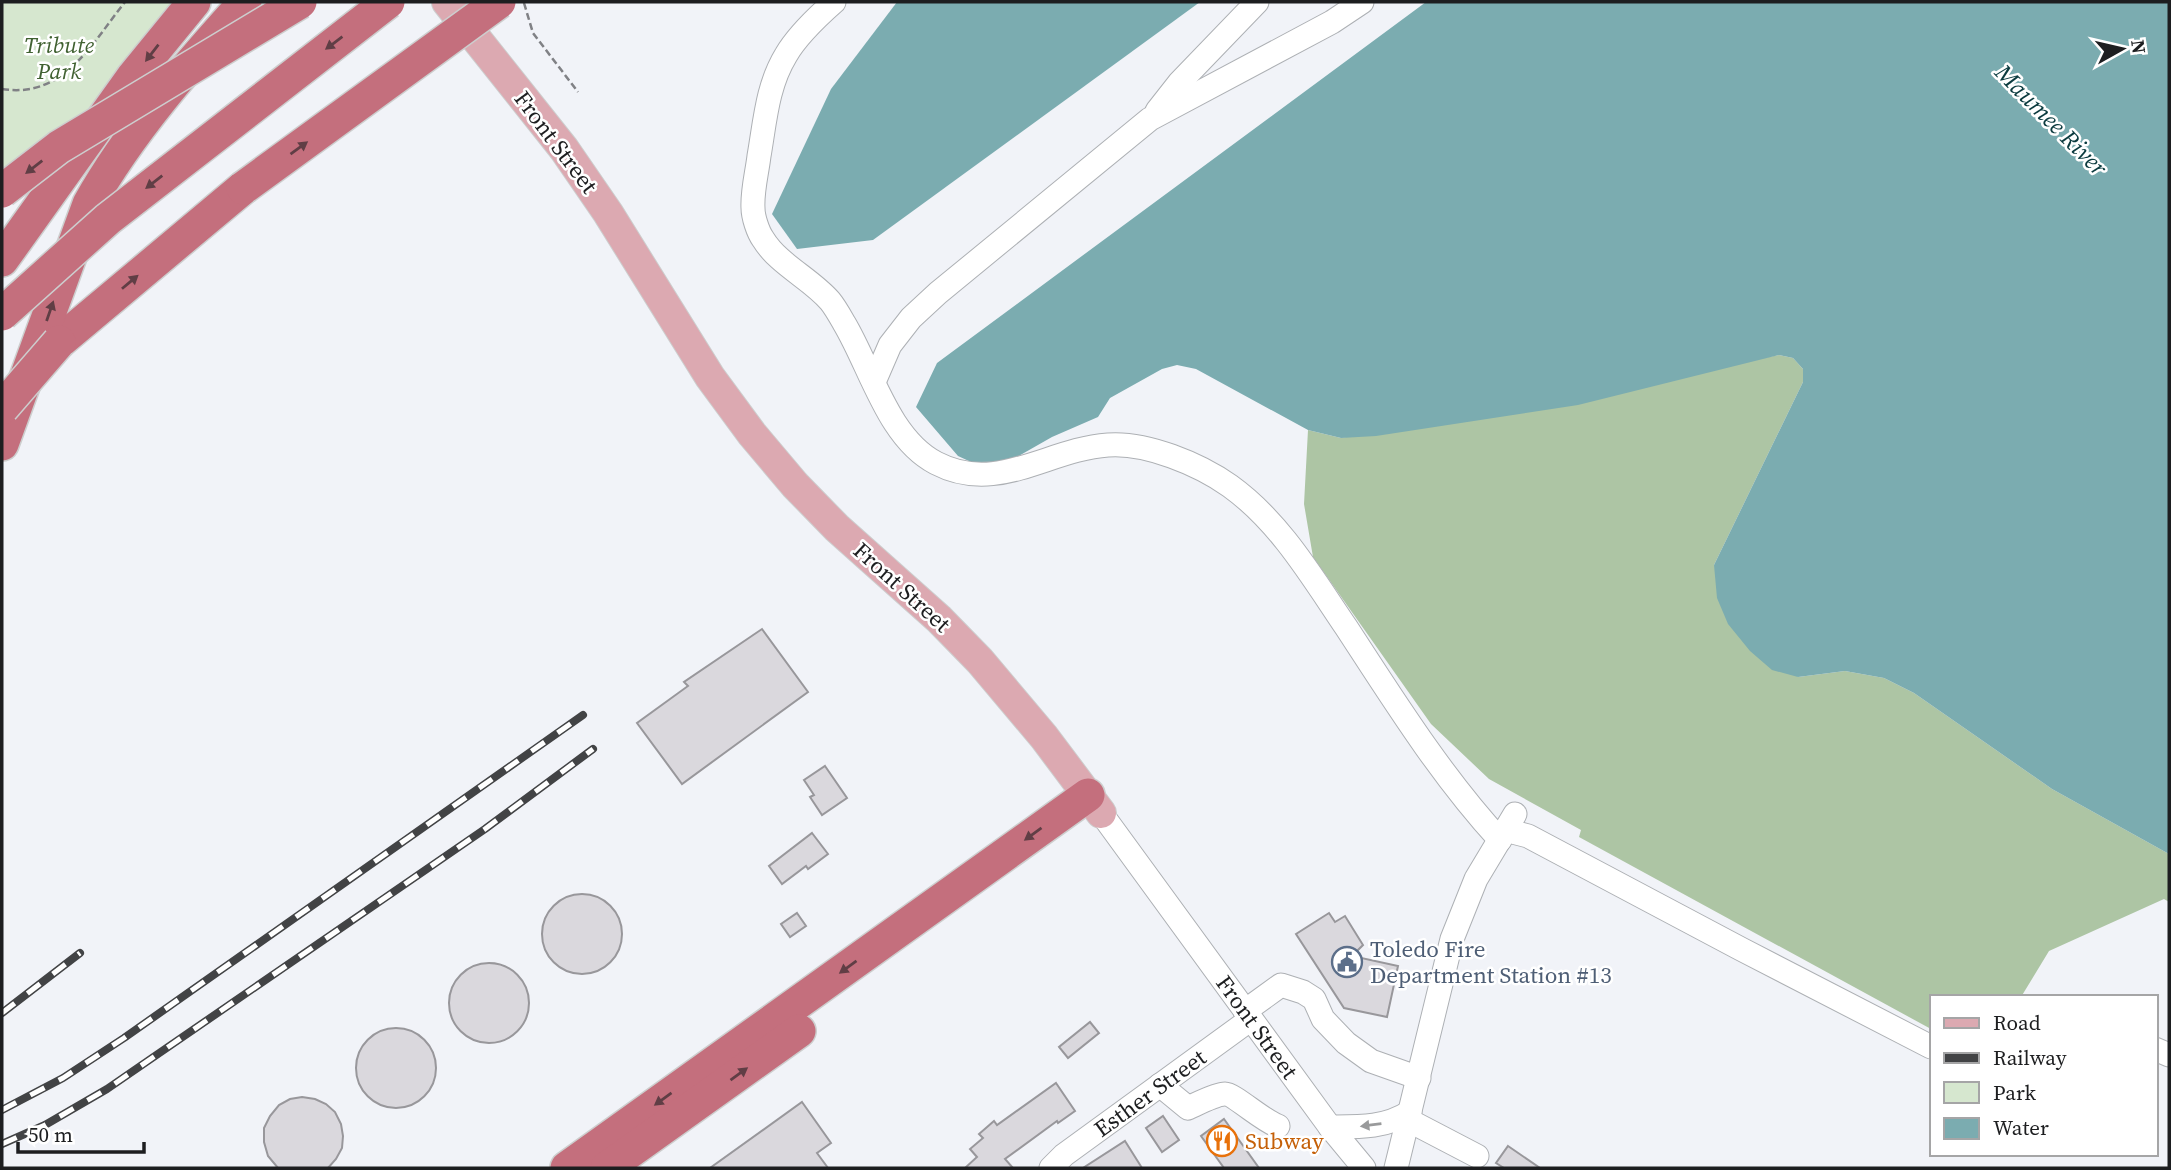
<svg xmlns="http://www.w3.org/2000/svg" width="2171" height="1170" viewBox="0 0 2171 1170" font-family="'Source Serif 4',serif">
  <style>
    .green { fill: #d6e7cf }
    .forest { fill: #adc5a4 }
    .water { fill: #7bacb0 }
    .building { fill: #dad8dd; stroke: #98979b; stroke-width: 2 }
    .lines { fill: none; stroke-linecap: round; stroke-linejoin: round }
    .minor-casing { stroke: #adb0b4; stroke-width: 25 }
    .major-casing { stroke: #cdcece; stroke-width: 32 }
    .highway-casing { stroke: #cdcece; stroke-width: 36 }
    .path { stroke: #808185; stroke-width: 2.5; stroke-dasharray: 7 3.5; stroke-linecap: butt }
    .minor { stroke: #fff; stroke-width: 23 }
    .major { stroke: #dca9b1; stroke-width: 30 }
    .highway { stroke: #c46f7d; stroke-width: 33 }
    .rail-casing { stroke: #424345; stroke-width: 8 }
    .rail { stroke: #fff; stroke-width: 5; stroke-dasharray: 16; stroke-linecap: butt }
    .highway-bridge-casing { stroke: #cdcece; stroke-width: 36; stroke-linecap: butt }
    .highway-bridge { stroke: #c46f7d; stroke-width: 33 }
    .oneway { fill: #603e45 }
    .oneway2 { fill: #999a9b }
    .labels { text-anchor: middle; stroke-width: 5; stroke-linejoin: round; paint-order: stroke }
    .park-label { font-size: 23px; font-style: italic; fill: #406131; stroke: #fff }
    .street-label { font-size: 23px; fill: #1d1e20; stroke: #fff }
    .service-label { font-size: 23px; fill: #4e5e75; stroke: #fff; text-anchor: start }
    .food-label { font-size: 23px; fill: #c56008; stroke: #fff; text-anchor: start }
    .water-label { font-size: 24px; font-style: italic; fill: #0b3b3f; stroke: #fff }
  </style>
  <rect width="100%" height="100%" fill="#f1f3f8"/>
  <polygon class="green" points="2,2 181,2 82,122 2,186"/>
  <polygon class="forest" points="1779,355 1793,358 1803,369 1803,382 1714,565 1798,677 1845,671 1884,678 1914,693 2052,789 2169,854 2169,902 2164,899 2049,951 2021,997 1931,997 1931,1029 1579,837 1581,830 1489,779 1431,724 1313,557 1304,504 1308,430 1341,438"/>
  <g class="water">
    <polygon points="897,2 1200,2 873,240 797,249 772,214 831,89"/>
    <polygon points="1426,2 2169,2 2169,854 2052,789 1914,693 1884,678 1845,671 1798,677 1772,670 1750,651 1728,624 1717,598 1714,565 1803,382 1803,369 1793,358 1779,355 1578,405 1376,436 1341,438 1308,430 1196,369 1177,365 1162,369 1110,398 1098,417 1052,437 1001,466 982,467 958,456 916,407 937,363"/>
  </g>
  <g class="building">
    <polygon points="762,629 808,692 682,784 637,723 688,686 684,682"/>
    <polygon points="825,766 847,798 822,815 810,797 814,795 804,780"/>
    <polygon points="812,833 828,854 808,869 806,866 782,884 769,866"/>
    <circle cx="582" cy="934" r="40"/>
    <polygon points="797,913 806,926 790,937 781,924"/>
    <polygon points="1329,913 1335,922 1345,916 1363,945 1352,956 1398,966 1387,1017 1344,1008 1296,934"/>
    <circle cx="489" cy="1003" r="40"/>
    <polygon points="1090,1022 1099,1033 1068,1058 1059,1047"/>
    <circle cx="396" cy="1068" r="40"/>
    <polygon points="1056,1083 1075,1111 1058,1123 1057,1121 1005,1159 1013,1168 965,1168 977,1157 970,1149 983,1138 979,1134 994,1121 997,1125"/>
    <polygon points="302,1097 315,1099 326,1104 335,1112 341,1124 343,1136 342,1148 336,1159 328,1168 278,1168 268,1156 264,1142 264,1128 270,1116 279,1105 290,1099"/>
    <polygon points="802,1102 831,1143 817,1153 828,1168 710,1168"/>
    <polygon points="1163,1116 1179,1140 1162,1152 1146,1128"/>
    <polygon points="1224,1119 1259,1168 1224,1168 1201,1136"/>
    <polygon points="1125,1141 1142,1168 1083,1168"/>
    <polygon points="1508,1146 1540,1168 1504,1168 1496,1163"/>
  </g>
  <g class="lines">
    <g class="minor-casing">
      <g id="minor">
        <path d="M834,2C817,17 797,36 786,55C767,86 765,122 759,156C757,173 752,191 753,208C753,217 758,232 763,239C779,265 810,278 830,301C835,307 840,316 844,323C871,368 888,438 936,463C997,495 1048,449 1108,445C1146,442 1199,464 1230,486C1280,522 1312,577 1346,627C1393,699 1441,776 1500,840"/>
        <polyline points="1157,111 1179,83 1257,2"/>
        <polyline points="874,382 890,345 911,318 938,293 1150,119 1332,22 1362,2"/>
        <polyline points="1101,813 1330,1127 1364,1168"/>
        <polyline points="1505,830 1528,836 1741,949 1931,1047"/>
        <polyline points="1245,1011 1281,985 1303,992 1314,999 1323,1019 1346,1043 1371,1061 1419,1078"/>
        <polyline points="2155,1049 2169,1055"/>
        <path d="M1160,1085L1188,1108C1197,1104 1216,1094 1225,1094C1234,1094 1263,1121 1278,1126"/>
        <polyline points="1408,1120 1477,1156"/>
        <path d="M1330,1127C1359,1127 1385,1128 1410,1112"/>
        <polyline points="1051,1168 1064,1155 1251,1019"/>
        <polyline points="1396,1168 1452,939 1476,879 1515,814"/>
      </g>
    </g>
    <g class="major-casing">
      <polyline id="major" points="447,2 564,149 608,213 710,377 752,434 795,485 837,528 939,619 980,661 1044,737 1101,813"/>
    </g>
    <g class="highway-casing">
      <g id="highway">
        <polyline points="2,260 132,78 194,2"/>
        <polyline points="59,342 243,188"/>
        <path d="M2,444L89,204C129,132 190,63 245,2"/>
        <polyline points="567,1168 1088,795"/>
        <polyline points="607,1168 799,1031"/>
      </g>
    </g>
    <g class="path">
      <polyline points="524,3 533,33 578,92"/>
      <path d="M2,89C64,99 92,43 125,2"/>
    </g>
    <use href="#minor" class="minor"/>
    <use href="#major" class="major"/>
    <use href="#highway" class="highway"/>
    <g class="rail-casing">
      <g id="rail">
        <polyline points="2,1013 80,953"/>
        <polyline points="2,1110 63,1078 124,1038 583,715"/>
        <polyline points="2,1144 45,1125 107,1089 485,829 593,749"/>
      </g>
    </g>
    <use href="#rail" class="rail"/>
    <g class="highway-bridge-casing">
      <g id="highway-bridge">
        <polyline points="243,188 499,2"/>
        <polyline points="2,191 59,147 300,2"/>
        <polyline points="2,314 108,219 388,2"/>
        <polyline points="2,408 59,342"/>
      </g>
    </g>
    <use href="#highway-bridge" class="highway-bridge"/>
  </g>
  <defs><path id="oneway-solid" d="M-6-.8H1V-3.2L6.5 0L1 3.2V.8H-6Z" transform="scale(1.75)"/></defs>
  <g class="oneway">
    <use href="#oneway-solid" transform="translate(334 43) rotate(143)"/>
    <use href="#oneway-solid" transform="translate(152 53) rotate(128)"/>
    <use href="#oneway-solid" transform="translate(299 148) rotate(-36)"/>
    <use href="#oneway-solid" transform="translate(34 167) rotate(142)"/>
    <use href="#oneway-solid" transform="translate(154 182) rotate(142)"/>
    <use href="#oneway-solid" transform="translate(130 282) rotate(-40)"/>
    <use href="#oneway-solid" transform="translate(50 311) rotate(-71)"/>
    <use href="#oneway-solid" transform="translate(1033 834) rotate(144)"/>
    <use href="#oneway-solid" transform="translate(848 967) rotate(144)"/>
    <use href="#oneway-solid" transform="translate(739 1074) rotate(-36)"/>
    <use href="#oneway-solid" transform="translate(663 1099) rotate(144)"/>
  </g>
  <use class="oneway2" href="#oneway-solid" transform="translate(1371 1125) rotate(173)"/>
  <defs>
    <g id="civic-ring" transform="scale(1.575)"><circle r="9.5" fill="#fff" stroke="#5c6f8a" stroke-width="1.5"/><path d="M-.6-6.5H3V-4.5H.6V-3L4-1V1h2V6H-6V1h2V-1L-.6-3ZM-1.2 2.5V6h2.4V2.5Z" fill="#5c6f8a"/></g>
    <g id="restaurant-ring" transform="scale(1.575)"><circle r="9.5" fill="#fff" stroke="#e8710a" stroke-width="1.5"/><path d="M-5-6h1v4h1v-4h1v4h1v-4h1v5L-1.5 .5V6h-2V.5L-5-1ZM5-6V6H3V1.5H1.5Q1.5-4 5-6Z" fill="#e8710a"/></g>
  </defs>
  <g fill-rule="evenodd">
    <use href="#civic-ring" x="1347" y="962"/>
    <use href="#restaurant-ring" x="1222" y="1141"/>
  </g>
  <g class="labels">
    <g class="park-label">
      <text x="59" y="53">Tribute<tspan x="59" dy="26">Park</tspan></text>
    </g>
    <g class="street-label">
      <text transform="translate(556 142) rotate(53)" y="8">Front Street</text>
      <text transform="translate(902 587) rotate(42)" y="8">Front Street</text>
      <text transform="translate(1257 1027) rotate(54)" y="8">Front Street</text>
      <text transform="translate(1150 1093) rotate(-36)" y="8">Esther Street</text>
    </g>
    <g class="service-label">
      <text x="1370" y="957">Toledo Fire<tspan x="1370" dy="26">Department Station #13</tspan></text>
    </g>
    <g class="food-label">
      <text x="1245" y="1149">Subway</text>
    </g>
    <g class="water-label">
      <text transform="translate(2051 120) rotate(45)" y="8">Maumee River</text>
    </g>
  </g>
  <rect width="2171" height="1170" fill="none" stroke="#1d1e20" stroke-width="7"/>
  <rect x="1930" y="995" width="228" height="161" fill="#ffffff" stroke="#a5a5a6" stroke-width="2"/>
  <rect x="1944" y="1018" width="35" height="10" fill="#dca9b1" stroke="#a5a5a6" stroke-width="2"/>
  <text x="1993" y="1030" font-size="21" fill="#1d1e20">Road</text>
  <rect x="1944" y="1053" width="35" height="10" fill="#424345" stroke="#a5a5a6" stroke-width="2"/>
  <text x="1993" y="1065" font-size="21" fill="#1d1e20">Railway</text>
  <rect x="1944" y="1082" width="35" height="21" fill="#d6e7cf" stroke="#a5a5a6" stroke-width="2"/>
  <text x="1993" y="1100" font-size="21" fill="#1d1e20">Park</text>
  <rect x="1944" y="1118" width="35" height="21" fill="#7bacb0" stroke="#a5a5a6" stroke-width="2"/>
  <text x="1993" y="1135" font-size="21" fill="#1d1e20">Water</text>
  <g transform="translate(2122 49) rotate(82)" stroke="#ffffff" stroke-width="5" paint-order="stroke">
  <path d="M0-5L12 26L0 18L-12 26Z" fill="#1d1e20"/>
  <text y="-10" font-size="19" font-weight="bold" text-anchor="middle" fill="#1d1e20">N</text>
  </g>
  <path d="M18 1142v10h126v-10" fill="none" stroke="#1d1e20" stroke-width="3.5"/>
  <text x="28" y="1142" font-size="21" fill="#1d1e20" stroke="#ffffff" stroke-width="5" paint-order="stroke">50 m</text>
</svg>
